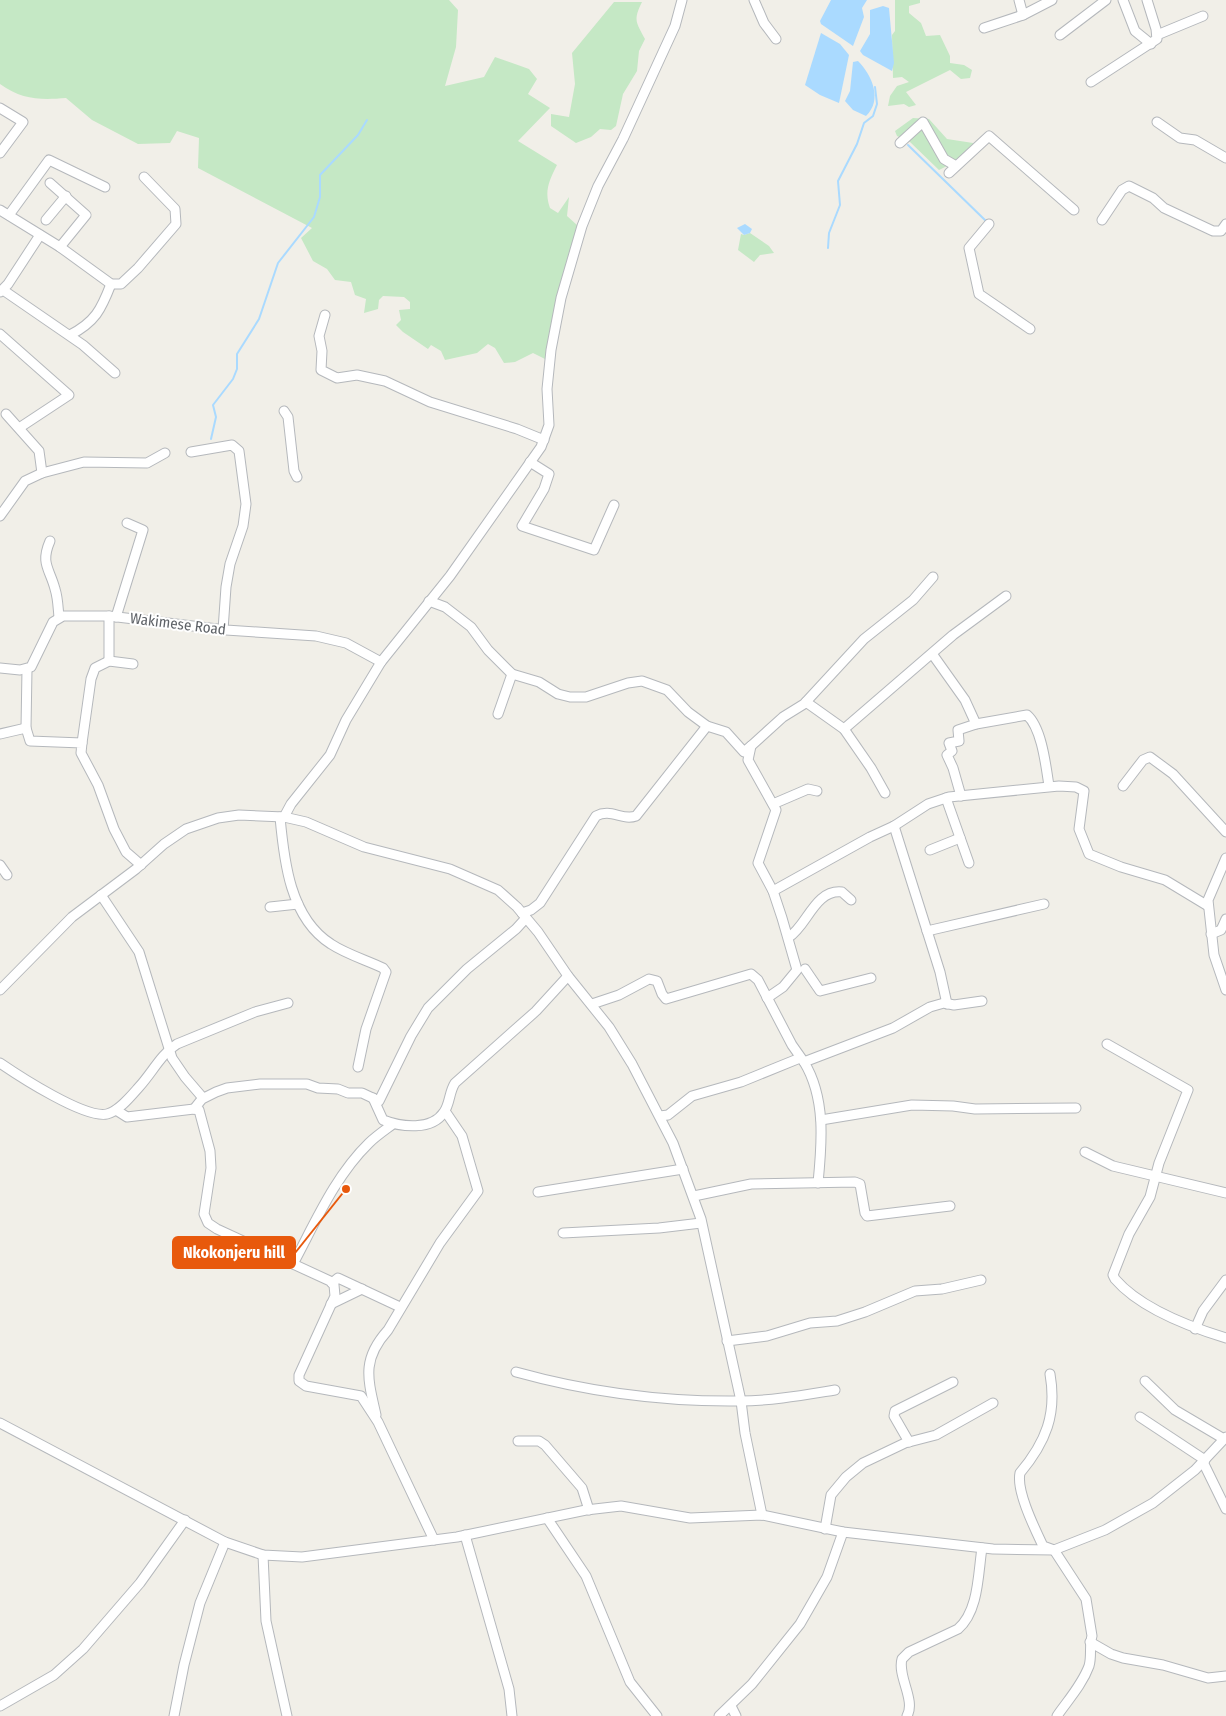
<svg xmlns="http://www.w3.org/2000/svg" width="1226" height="1716" viewBox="0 0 1226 1716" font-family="'Fira Sans Condensed',sans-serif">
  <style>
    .green { fill: #c5e8c5 }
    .water { fill: #aadaff }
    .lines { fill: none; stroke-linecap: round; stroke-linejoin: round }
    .stream { stroke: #aadaff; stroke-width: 2 }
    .minor-casing { stroke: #b5b8bc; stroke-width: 11 }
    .minor { stroke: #fff; stroke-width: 9 }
    .labels { text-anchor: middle; stroke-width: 4; stroke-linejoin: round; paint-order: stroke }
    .street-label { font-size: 15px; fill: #5f6368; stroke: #fff }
    .leader { fill: none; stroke: #e8590c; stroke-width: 2 }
    .callout-dot { fill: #e8590c; stroke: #fff; stroke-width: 2 }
    .callout { fill: #e8590c; stroke: #e8590c; stroke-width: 2 }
    .callout-label { font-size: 16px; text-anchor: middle; font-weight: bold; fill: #fff }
  </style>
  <rect width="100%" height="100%" fill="#f1efe8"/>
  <g class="green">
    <path d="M0,0H449L458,10L456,47L445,86L484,77L495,57L529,69L537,79L528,94L550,108L518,141L557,165C549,181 544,191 550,208L558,213L569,197L567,216L577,225L545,359L533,353L515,362L504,363L495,348L488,344L477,353L445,360L441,351L431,345L428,349L403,332L396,325L401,320L399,310L410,309V302L404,297L383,296L379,300L378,309L364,313L366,299L355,295L351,282L335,280L327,269L313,261L301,238L312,228L198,168L199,138L177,131L170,143L138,144L92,120L66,98C41,100 22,100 0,84Z"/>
    <polygon points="895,0 920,0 920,3 909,6 909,13 921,23 926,36 940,35 950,56 950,63 964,65 972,70 970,78 961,79 950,70 906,92 916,105 909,107 904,104 888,106 890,96 897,86 909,82 902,77 893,78 892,35 895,31"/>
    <path d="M614,2H642C633,20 636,22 645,39L639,51L637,71L623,94L616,126L611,130L600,129L591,137L576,143L551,126V114L569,117L575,84L572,53Z"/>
    <polygon points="913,118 929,119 947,139 973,143 973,153 939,170 910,142 897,136 895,131"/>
    <polygon points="750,233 769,246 774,253 760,255 754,262 738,250 741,234 744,235"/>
  </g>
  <g class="water">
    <polygon points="831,0 867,0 862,8 864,17 853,46 821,24 820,21"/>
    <polygon points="883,6 889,8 894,63 892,71 863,55 860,51 870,34 870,10"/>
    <polygon points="821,33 840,44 849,55 839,103 820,95 805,85"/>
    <path d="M858,61C872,75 883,100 866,116L853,110L845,101L850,91L853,62Z"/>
    <polygon points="745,224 752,229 750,233 744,235 737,228"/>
  </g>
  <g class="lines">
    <g class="stream">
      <polyline points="908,145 987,222"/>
      <polyline points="828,248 829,233 840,205 838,181 857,144 864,123 873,116 877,104 875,87"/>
      <polyline points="211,439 216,417 213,405 233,379 237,369 237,354 259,319 278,263 314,217 320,197 320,175 358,135 367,120"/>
    </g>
    <g class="minor-casing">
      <g id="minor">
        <polyline points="754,0 764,23 776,39"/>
        <polyline points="1019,0 1023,15"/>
        <polyline points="1123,0 1135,31 1151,44"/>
        <polyline points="984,28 1023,15 1052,0"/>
        <polyline points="1060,35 1106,0"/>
        <polyline points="1157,35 1203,16"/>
        <polyline points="1091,82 1157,39 1156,29 1147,0"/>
        <polyline points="0,108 23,122 0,153"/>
        <polyline points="1157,122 1180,138 1195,140 1226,158"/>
        <polyline points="900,143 923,122 944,159 956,166"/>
        <polyline points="949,173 989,136 1074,210"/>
        <polyline points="50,183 86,215 60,247"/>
        <polyline points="0,210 60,247 111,284 121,284 138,268 176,224 175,209 144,177"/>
        <polyline points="9,215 49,160 105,187"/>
        <polyline points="46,220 66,196"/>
        <polyline points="1102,220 1122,190 1129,186 1153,198 1164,208 1213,231 1221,231 1226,224"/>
        <polyline points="989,224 969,248 979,294 1030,329"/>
        <polyline points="3,290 83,345 115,373"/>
        <polyline points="0,292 8,284 40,235"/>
        <polyline points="325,315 319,336 322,351 321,370 337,378 357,375 385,381 430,402 517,429 544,440"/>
        <polyline points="0,334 69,395 19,428"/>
        <path d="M70,335C95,322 101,310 111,284"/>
        <polyline points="284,411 288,417 294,471 297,477"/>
        <polyline points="6,414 39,451 42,473"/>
        <polyline points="191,452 232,445 239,451 246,504 243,526 230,564 226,587 223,630"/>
        <polyline points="530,462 549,474 544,489 522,526 594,550 614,505"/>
        <polyline points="0,516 25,481 42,473 84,462 147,463 165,453"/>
        <path d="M50,541C40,564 50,569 55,589C58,598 58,608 59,617"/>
        <polyline points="429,601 445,607 471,627 488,650 512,674 539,682 558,694 570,697 586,697 628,683 642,681 667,690 688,712 707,726 726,732 744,752 751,746 748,760 776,810 758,863 773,891 782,918 797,970 783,987 767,998"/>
        <polyline points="109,616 109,661"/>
        <polyline points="116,617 143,530 127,523"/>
        <polyline points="933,655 965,700 976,724"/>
        <polyline points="0,668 20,670 31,667 53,622 63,616 109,616 226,630 316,636 346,643 381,662"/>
        <polyline points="27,669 26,728 30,741 82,743 81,753 98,785 114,829 126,852 141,865"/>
        <polyline points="806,702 844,729 871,768 885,793"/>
        <polyline points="498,714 512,674"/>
        <polyline points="844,729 953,635 1006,596"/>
        <polyline points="0,734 26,728"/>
        <polyline points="82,743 91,679 95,668 109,661 133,664"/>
        <polyline points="751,746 783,717 804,704 864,639 913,600 933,577"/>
        <polyline points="1123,786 1143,760 1150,757 1173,774 1226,832"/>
        <path d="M961,796L953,768L947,755L952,751L949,743L959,741L958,730L976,724L1027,715C1042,728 1046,767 1049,786"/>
        <polyline points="946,798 969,863"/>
        <polyline points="773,804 808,789 817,791"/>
        <path d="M280,817C284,861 290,918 331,944C346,954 366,960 383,968L386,972L366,1029L358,1067"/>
        <polyline points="284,817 291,804 330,755 346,720 381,662 450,576 541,447 549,425 547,389 551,350 561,298 582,226 598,186 623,139 675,26 682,0"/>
        <polyline points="894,826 940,972 947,1004"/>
        <polyline points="930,850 960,838"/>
        <polyline points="1226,858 1208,900 1214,955 1226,990"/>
        <polyline points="0,865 7,875"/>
        <polyline points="773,891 870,837 894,826 928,804 949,797 1059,786 1076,787 1084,791 1079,829 1089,854 1121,867 1165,880 1208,906"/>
        <polyline points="101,895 139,952 172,1058 185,1077 203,1098"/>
        <polyline points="270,907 298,904"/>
        <path d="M522,913L531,910L540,903L596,816C611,808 622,821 636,816L707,726"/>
        <polyline points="927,931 1044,904"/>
        <polyline points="1211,934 1221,930 1226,919"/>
        <path d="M789,937C807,926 815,889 842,892L851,900"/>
        <polyline points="805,969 820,991 871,978"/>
        <polyline points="0,990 72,917 136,869 164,844 186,829 218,818 239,815 284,817 306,822 364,847 450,869 498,890 517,907 538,932 568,976 609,1027 632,1064 673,1143 701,1219 741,1401 745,1433 762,1515"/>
        <polyline points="592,1004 619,995 649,979 657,981 662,994 666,999 751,974 758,980 792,1045 804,1062"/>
        <path d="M1107,1044L1188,1090L1159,1163L1150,1197L1129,1234L1113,1275L1115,1279C1140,1308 1190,1327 1226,1338"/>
        <path d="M0,1063C19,1076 85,1119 107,1114C119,1111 131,1096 139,1087C152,1073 161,1054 177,1044L255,1012L288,1003"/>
        <path d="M373,1098L383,1120C401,1127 432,1131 444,1112C450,1104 449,1092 455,1083L536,1011L568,976"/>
        <polyline points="194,1109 202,1099 216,1092 227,1088 260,1084 307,1084 318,1088 338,1089 348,1093 362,1093 379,1101 411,1036 428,1008 467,969 516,929 526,918"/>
        <polyline points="116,1110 127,1117 194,1109 199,1110 210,1151 211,1168 204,1214 208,1223 217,1229 330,1281 334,1285 335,1296 299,1375 299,1381 306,1386 361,1396 378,1422 434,1540"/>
        <polyline points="660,1116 668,1115 692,1096 741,1082 800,1058"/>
        <polyline points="821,1120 912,1105 953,1106 975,1109 1076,1108"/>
        <polyline points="1085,1152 1113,1166 1226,1193"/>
        <path d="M818,1183C822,1143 826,1098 804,1062L893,1028L930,1007L944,1003L954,1005L982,1001"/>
        <polyline points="538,1192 683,1169"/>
        <polyline points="694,1196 751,1184 855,1182 860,1184 865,1213 867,1216 950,1206"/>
        <polyline points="563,1233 659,1228 701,1223"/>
        <path d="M293,1264C315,1223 335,1176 369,1143C376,1136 385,1130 393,1124"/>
        <polyline points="332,1283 338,1278 400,1307"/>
        <polyline points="331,1304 362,1289"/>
        <polyline points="1195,1329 1203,1311 1226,1280"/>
        <polyline points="727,1341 767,1336 810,1323 837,1321 865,1312 915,1291 942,1289 981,1280"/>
        <path d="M516,1372C588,1392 665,1402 740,1401C771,1401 804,1395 835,1390"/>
        <path d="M1050,1374C1057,1414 1046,1442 1020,1473C1016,1491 1035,1529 1043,1546L1054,1550L1086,1599L1092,1636C1089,1645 1092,1656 1089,1666C1082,1685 1068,1700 1057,1716"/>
        <polyline points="1145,1381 1175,1410 1224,1439"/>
        <path d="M376,1415C368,1379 361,1360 388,1330L440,1243L478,1191L462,1136L445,1111"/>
        <polyline points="1140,1417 1205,1460"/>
        <polyline points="0,1423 225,1542 263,1555 302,1557 457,1537 586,1510 621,1506 690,1518 762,1515 843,1532 993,1549 1054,1550 1105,1530 1153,1503 1195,1470 1226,1437"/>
        <polyline points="518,1441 539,1441 545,1445 582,1488 589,1510"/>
        <polyline points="909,1442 894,1416 895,1411 953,1382"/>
        <polyline points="1203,1462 1226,1509"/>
        <polyline points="547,1518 586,1576 630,1682 657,1716"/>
        <polyline points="825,1529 831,1495 846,1477 863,1463 905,1443 936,1435 993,1403"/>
        <polyline points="465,1535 509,1689 512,1716"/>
        <polyline points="263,1555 266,1621 287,1716"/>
        <polyline points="1090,1642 1111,1654 1123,1658 1163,1665 1208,1678 1226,1676"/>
        <polyline points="0,1706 54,1675 83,1649 140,1583 185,1520"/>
        <polyline points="731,1706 736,1716"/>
        <polyline points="174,1716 184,1665 200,1603 225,1542"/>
        <polyline points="719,1716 752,1684 800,1624 827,1577 843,1532"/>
        <path d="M907,1716C916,1700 897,1676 902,1659L909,1652L958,1629C979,1611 978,1573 982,1548"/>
      </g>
    </g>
    <use href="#minor" class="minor"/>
  </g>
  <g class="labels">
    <g class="street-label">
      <text transform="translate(178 624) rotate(7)" y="5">Wakimese Road</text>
    </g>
  </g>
  <path class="leader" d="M346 1189L295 1253"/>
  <circle class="callout-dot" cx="346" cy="1189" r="5"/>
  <rect class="callout" x="173" y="1237" width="122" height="31" rx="5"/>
  <g class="callout-label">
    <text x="234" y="1258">Nkokonjeru hill</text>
  </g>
</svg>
